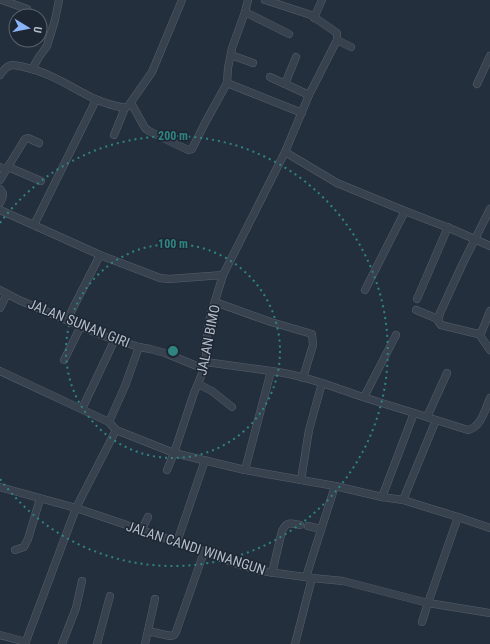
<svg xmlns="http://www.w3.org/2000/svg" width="490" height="644" viewBox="0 0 490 644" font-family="'Roboto Condensed',sans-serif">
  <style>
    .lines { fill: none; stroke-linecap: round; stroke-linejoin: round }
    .minor-casing { stroke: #565f6c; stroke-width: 8 }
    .minor { stroke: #38414e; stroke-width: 7 }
    .ring { fill: none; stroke: #308480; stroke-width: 2; stroke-dasharray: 2 4 }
    .labels { text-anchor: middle; stroke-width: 3; stroke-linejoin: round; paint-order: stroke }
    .street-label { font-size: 14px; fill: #b4bcc9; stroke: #1d2633 }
    .centre { fill: #308480; stroke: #1d2633; stroke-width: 2 }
    .ring-label { font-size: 12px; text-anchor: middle; font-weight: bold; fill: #308480; stroke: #1d2633; stroke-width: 3; stroke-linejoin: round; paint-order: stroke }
  </style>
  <rect width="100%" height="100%" fill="#242f3e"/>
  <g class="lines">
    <g class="minor-casing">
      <g id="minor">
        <polyline points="2,0 27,9"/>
        <polyline points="245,12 289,34"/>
        <polyline points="314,18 322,0"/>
        <polyline points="337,40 351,47"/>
        <polyline points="231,55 253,63"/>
        <polyline points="32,69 39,57 47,46 55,20 59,0"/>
        <path d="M0,75C3,71 6,66 12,65C16,65 20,66 24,67C49,72 72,88 95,99C104,103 115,106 125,108L129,105L152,72L182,0"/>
        <polyline points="270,77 309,95"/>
        <polyline points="227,83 302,113"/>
        <polyline points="285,84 296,57"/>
        <polyline points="477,84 490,56"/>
        <polyline points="131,103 145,128 149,131 188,150 192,149 205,123 227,83 228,68 232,48 245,12 248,0"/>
        <polyline points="114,135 125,108"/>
        <polyline points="285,152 337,183 405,211 454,230 490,246"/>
        <polyline points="0,167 6,170 0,180"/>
        <polyline points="8,167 41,181"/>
        <polyline points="6,170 25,139 28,138 39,143"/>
        <path d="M0,189C5,194 3,197 0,203"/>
        <polyline points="490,209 463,263 440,313 438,321 441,325 478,334 482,331 490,311"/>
        <polyline points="0,210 100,255 160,278 169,279 223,275"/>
        <polyline points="34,225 96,100"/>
        <polyline points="0,290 19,300 104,336 139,347 150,349 165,353 204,369"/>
        <polyline points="365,290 405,211"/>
        <polyline points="417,299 448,227"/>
        <polyline points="215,302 271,322 312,334 313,345 303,378"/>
        <polyline points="0,308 7,294"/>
        <polyline points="416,310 438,319"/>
        <polyline points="67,320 100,255"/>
        <polyline points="479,334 490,350"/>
        <polyline points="64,360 81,326"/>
        <polyline points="206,362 271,371"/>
        <polyline points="0,371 109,422 116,430"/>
        <polyline points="198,384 212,391 232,407"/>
        <polyline points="364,397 396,335"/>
        <polyline points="82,409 115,339"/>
        <polyline points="427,417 447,373"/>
        <path d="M436,420L468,430C481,427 485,410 490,398"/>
        <polyline points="109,422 125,386 139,347"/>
        <path d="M167,470L174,453L245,470L271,371C303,375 333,387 363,397C387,405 412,412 436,420L403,500L458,517L490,528"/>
        <polyline points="245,470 335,486 306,577"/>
        <polyline points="301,480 309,430 322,383"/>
        <polyline points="335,486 382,497 403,500"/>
        <polyline points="0,487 76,508 177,542 234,563 261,571 312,578 343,581 428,603 490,613"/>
        <polyline points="382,497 414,413"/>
        <polyline points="308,526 321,529"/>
        <polyline points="141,531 148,517"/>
        <polyline points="177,542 205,460"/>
        <polyline points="15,550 24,547 28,539 40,499"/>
        <path d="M272,573L282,531C287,521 290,523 300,525"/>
        <polyline points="422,622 428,603 458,517"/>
        <polyline points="148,631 170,636 174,635 176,632 204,552"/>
        <polyline points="0,635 26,642"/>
        <polyline points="25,644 76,508 116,430 174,453 194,393 204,369 206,362 206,341 210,317 223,275 285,152 309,95 337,40 337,33 311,15 265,0"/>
        <polyline points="62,644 76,608 82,581"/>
        <polyline points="97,644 110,596"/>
        <polyline points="145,644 155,599"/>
        <polyline points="295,644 312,578"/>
      </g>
    </g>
    <use href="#minor" class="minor"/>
  </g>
  <g class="ring">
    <circle cx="173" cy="351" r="107"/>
    <path d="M0 223A215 215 0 1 1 0 479"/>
  </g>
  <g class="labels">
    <g class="street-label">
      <text transform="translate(79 323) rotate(22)" y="5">JALAN SUNAN GIRI</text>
      <text transform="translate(208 340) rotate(-79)" y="5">JALAN BIMO</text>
      <text transform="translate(196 548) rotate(18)" y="5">JALAN CANDI WINANGUN</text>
    </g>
  </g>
  <circle cx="173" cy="351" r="6" class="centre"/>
  <g class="ring-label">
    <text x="173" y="140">200 m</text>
    <text x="173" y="248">100 m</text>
  </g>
  <g transform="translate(28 28) rotate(100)"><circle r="19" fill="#1d2633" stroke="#59626f"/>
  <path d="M0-3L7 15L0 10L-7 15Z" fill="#8ab4f8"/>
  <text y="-6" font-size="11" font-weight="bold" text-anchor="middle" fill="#b4bcc9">U</text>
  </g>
</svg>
